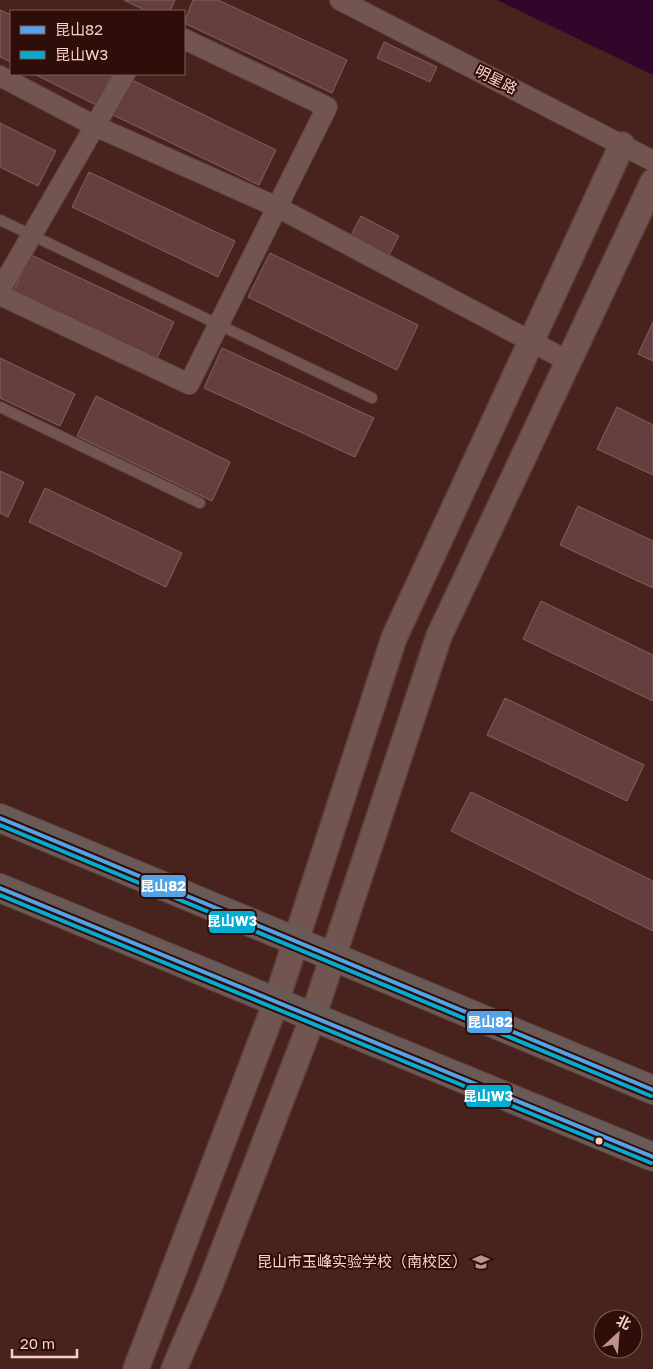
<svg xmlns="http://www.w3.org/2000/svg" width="653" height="1369" viewBox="0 0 653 1369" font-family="'Golos Text','Noto Sans SC',sans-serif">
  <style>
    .water { fill: #30062a }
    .building { fill: #653f40; stroke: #826160 }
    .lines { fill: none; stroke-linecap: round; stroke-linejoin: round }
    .service-casing { stroke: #5d3e39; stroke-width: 12 }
    .minor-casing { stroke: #5d3e39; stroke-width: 22 }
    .tertiary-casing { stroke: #5d3e39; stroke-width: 28 }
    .primary-casing { stroke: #5d3e39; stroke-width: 30 }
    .service { stroke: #725550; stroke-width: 10 }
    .minor { stroke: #725550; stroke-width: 20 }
    .tertiary { stroke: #725550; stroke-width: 25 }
    .primary { stroke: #695957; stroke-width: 28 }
    .bus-1-casing { stroke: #2d0e09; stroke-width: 8 }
    .bus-2-casing { stroke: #2d0e09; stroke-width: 8 }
    .bus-1 { stroke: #53a3e8; stroke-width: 4 }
    .bus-2 { stroke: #06acd0; stroke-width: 4 }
    .bus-dot { fill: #fdd0c7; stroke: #2d0e09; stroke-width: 2 }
    .labels { text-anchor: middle; stroke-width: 4; stroke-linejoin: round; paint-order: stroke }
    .street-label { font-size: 15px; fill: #fdd0c7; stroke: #2d0e09 }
    .poi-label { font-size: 15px; fill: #fdd0c7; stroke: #2d0e09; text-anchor: end }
    .line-badge { stroke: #2d0e09; stroke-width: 2 }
    .badge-label { font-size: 14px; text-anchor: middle; font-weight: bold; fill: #fff }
  </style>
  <rect width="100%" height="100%" fill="#48221c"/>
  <polygon class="water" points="497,0 653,0 653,75"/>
  <g class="building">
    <polygon points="124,0 175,0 170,11 146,11"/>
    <polygon points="193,0 218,0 347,60 332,93 184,23"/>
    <polygon points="0,10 11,15 11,62 0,57"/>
    <polygon points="384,42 437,67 430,82 377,58"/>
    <polygon points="34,74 112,74 96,105"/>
    <polygon points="130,79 276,150 259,185 113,115"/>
    <polygon points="0,123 56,151 38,186 0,167"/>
    <polygon points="89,172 235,241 218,277 72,207"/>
    <polygon points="361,216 399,236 389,255 351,235"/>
    <polygon points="270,253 418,325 397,370 248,297"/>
    <polygon points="31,255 174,322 156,360 13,292"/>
    <polygon points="653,322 653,361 638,354"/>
    <polygon points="222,348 374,418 355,457 204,388"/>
    <polygon points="0,358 75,394 60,426 0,398"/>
    <polygon points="96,396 230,462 212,501 77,436"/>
    <polygon points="617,407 653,425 653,475 597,449"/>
    <polygon points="0,471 24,482 8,517 0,513"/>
    <polygon points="45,488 182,553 166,587 29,522"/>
    <polygon points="578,506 653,541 653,588 560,545"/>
    <polygon points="541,601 653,655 653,701 523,639"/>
    <polygon points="505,698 644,765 627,801 487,735"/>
    <polygon points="471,792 653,881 653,931 451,831"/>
  </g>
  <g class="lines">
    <g class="service-casing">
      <g id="service">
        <polyline points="0,220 372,398"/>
        <polyline points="0,407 200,503"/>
      </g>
    </g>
    <g class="minor-casing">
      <g id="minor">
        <polyline points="340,0 653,161"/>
        <polyline points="0,76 95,126 277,207 568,361"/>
        <polyline points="0,290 125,74"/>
        <polyline points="0,295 189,384 327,107 184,39"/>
      </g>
    </g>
    <g class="tertiary-casing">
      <g id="tertiary">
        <polyline points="136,1369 276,1002 394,638 622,145"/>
        <polyline points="174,1369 208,1290 313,1017 439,636 653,182"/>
      </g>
    </g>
    <g class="primary-casing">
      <g id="primary">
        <polyline points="0,818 653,1090"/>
        <polyline points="0,888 653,1157"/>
      </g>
    </g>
    <use href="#service" class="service"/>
    <use href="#minor" class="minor"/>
    <use href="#tertiary" class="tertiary"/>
    <use href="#primary" class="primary"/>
    <g class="bus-1-casing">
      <g id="bus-1">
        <polyline points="0,818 653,1090"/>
        <polyline points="0,888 653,1157"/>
      </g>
    </g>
    <g class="bus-2-casing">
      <g id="bus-2">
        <polyline points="0,825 651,1096"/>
        <polyline points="0,895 651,1163"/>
      </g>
    </g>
    <use href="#bus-1" class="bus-1"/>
    <use href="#bus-2" class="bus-2"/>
  </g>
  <defs>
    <g id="school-bare" transform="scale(1.35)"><path d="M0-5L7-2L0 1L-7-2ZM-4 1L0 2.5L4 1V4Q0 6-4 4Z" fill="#be938b" stroke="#2d0e09" stroke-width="2.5" paint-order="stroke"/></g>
  </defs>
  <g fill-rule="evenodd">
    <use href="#school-bare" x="481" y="1262"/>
  </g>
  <circle class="bus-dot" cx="599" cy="1141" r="4.5"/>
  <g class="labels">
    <g class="street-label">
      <text transform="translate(496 80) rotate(27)" y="5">明星路</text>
    </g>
    <g class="poi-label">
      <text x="467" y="1267">昆山市玉峰实验学校（南校区）</text>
    </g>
  </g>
  <g class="line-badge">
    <rect x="140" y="874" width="47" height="24" rx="5" fill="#53a3e8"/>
    <rect x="208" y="910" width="48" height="24" rx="5" fill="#06acd0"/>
    <rect x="466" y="1010" width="47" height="24" rx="5" fill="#53a3e8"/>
    <rect x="465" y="1084" width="47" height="24" rx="5" fill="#06acd0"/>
  </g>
  <g class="badge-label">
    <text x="163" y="891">昆山82</text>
    <text x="232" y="926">昆山W3</text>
    <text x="490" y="1027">昆山82</text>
    <text x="488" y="1101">昆山W3</text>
  </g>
  <rect x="10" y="10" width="175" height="65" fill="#2d0e09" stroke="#805c55"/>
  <rect x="20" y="26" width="25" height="8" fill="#53a3e8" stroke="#805c55"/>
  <text x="55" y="35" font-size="15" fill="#fdd0c7">昆山82</text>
  <rect x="20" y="51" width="25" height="8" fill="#06acd0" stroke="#805c55"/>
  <text x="55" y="60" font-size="15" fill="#fdd0c7">昆山W3</text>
  <g transform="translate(618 1334) rotate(26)"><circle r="24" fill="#2d0e09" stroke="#805c55"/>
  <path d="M0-4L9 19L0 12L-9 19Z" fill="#be938b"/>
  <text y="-8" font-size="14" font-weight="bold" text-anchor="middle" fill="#fdd0c7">北</text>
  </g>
  <path d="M12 1349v8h65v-8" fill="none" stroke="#fdd0c7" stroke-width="2.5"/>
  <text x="20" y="1349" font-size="15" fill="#fdd0c7" stroke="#2d0e09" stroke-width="4" paint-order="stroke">20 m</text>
</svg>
